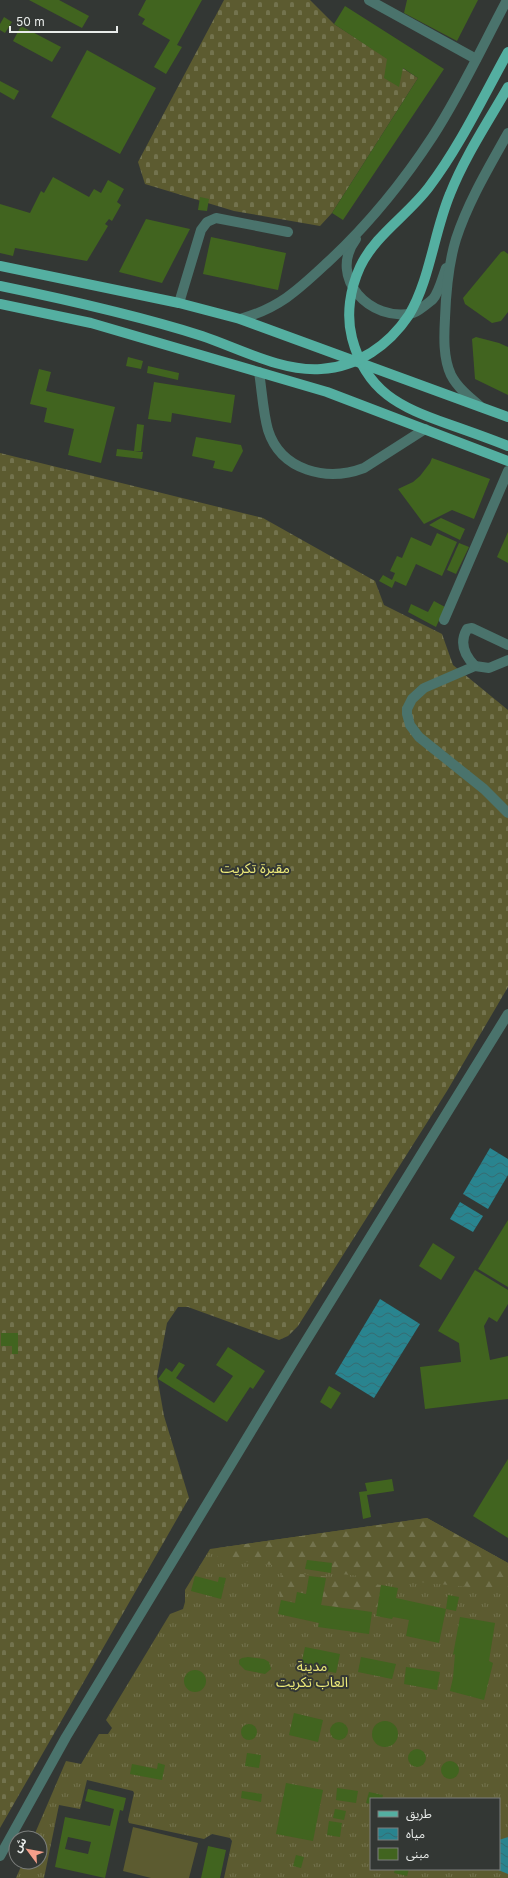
<svg xmlns="http://www.w3.org/2000/svg" width="508" height="1878" viewBox="0 0 508 1878" font-family="Inter,'Noto Sans Arabic',sans-serif">
  <style>
    .grass { fill: url(#grass-tufts); fill-rule: evenodd }
    .forest { fill: url(#forest-firs) }
    .cemetery { fill: url(#cemetery-stones) }
    .pitch { fill: #5c5b30 }
    .water { fill: url(#water-waves) }
    .building { fill: #41641f; fill-rule: evenodd }
    .lines { fill: none; stroke-linecap: round; stroke-linejoin: round }
    .minor { stroke: #4a736c; stroke-width: 10 }
    .tertiary { stroke: #4a736c; stroke-width: 10 }
    .primary { stroke: #54afa1; stroke-width: 10 }
    .labels { text-anchor: middle; stroke-width: 4; stroke-linejoin: round; paint-order: stroke }
    .park-label { font-size: 14px; fill: #edea79; stroke: #333734 }
  </style>
  <defs>
    <pattern id="grass-tufts" width="24" height="20" patternUnits="userSpaceOnUse"><rect width="24" height="20" fill="#5c5b30"/><path d="M3 7l-1-3M5 7V3M7 7l1-3M15 17l-1-3M17 17v-4M19 17l1-3" fill="none" stroke="#73734e"/></pattern>
    <pattern id="forest-firs" width="22" height="20" patternUnits="userSpaceOnUse"><rect width="22" height="20" fill="#5c5b30"/><path d="M5 1l3.5 6h-7zM16 11l3.5 6h-7z" fill="#73734e"/></pattern>
    <pattern id="cemetery-stones" width="16" height="16" patternUnits="userSpaceOnUse"><rect width="16" height="16" fill="#5c5b30"/><path d="M2 7V4a2 2 0 0 1 4 0v3zM10 15v-3a2 2 0 0 1 4 0v3z" fill="#73734e"/></pattern>
    <pattern id="water-waves" width="16" height="10" patternUnits="userSpaceOnUse"><rect width="16" height="10" fill="#29848f"/><path d="M0 5q4-4 8 0t8 0" fill="none" stroke="#356c72"/></pattern>
  </defs>
  <rect width="100%" height="100%" fill="#333734"/>
  <path class="grass" d="M427,1518L508,1563V1878H224L232,1841L230,1838L212,1834L204,1839L129,1823L128,1820L134,1793L133,1791L87,1780L80,1809L59,1805L44,1878H16L23,1862H40V1838H33L66,1761L81,1764L99,1734H108L112,1728L106,1720L170,1614L183,1609L185,1602V1590L210,1549ZM371,1799H499V1869H371Z"/>
  <g class="forest">
    <polygon points="427,1518 508,1563 508,1591 331,1573 332,1563 307,1560 305,1569 217,1558 218,1548"/>
    <path d="M291,1573L331,1577L381,1585L377,1612L321,1605L326,1578L309,1576L306,1594L297,1592L295,1603L281,1600C278,1592 278,1580 283,1574Z"/>
  </g>
  <g class="cemetery">
    <polygon points="224,0 310,0 334,24 418,78 332,213 320,226 234,211 145,184 138,162"/>
    <polygon points="0,453 263,518 375,581 384,605 442,634 453,665 508,710 508,987 447,1091 298,1326 288,1336 279,1340 188,1307 178,1307 167,1323 157,1376 164,1416 189,1498 0,1828"/>
  </g>
  <polygon class="pitch" points="133,1827 198,1843 189,1878 151,1878 123,1871"/>
  <g class="water">
    <polygon points="490,1148 508,1159 508,1175 488,1209 463,1194"/>
    <polygon points="460,1202 483,1216 473,1232 450,1219"/>
    <polygon points="380,1299 420,1324 374,1398 335,1374"/>
    <polygon points="508,1837 508,1874 496,1869 499,1869 499,1840"/>
  </g>
  <g class="building">
    <polygon points="29,0 59,0 89,16 82,28"/>
    <polygon points="146,0 202,0 177,45 182,47 166,74 154,67 170,40 142,24 145,19 138,15"/>
    <polygon points="407,0 478,0 457,41 404,13"/>
    <polygon points="345,6 444,69 343,220 332,213 418,78 403,68 399,87 384,78 387,59 334,24"/>
    <polygon points="4,17 12,22 5,33 0,30 0,24"/>
    <polygon points="21,26 61,47 52,62 13,41"/>
    <polygon points="87,50 156,88 120,154 51,117"/>
    <polygon points="0,81 19,91 14,100 0,92"/>
    <polygon points="53,177 89,197 94,189 101,193 108,180 124,189 117,202 121,205 112,221 109,219 105,224 108,226 87,261 15,248 13,256 0,253 0,204 30,213 41,191 44,193"/>
    <polygon points="200,197 209,199 207,211 198,210"/>
    <polygon points="146,219 190,229 162,283 119,272"/>
    <polygon points="211,237 286,253 278,290 203,274"/>
    <polygon points="504,251 508,254 508,312 501,321 492,323 465,304 463,298 501,252"/>
    <polygon points="476,337 499,343 508,347 508,395 475,379 472,339"/>
    <polygon points="128,357 143,361 141,369 126,366"/>
    <polygon points="148,366 179,373 178,380 147,373"/>
    <polygon points="39,369 51,372 46,391 115,407 101,463 68,455 74,429 44,422 47,408 30,404"/>
    <polygon points="154,382 235,395 231,423 172,413 171,422 148,419"/>
    <polygon points="137,424 144,425 141,451 134,451"/>
    <polygon points="196,437 241,445 243,451 232,472 213,468 215,461 192,456"/>
    <polygon points="117,449 143,452 142,459 116,456"/>
    <polygon points="432,458 490,479 474,519 452,510 424,524 398,489 413,482 420,476 430,463"/>
    <polygon points="441,518 465,529 460,540 429,525"/>
    <polygon points="508,532 508,563 497,557"/>
    <polygon points="437,533 457,542 442,576 416,564 406,586 395,581 392,588 379,581 383,575 392,580 395,573 390,571 397,556 402,558 411,537 431,546"/>
    <polygon points="459,543 469,547 456,574 447,570"/>
    <polygon points="434,601 445,607 436,627 408,612 411,604 428,612"/>
    <polygon points="508,1220 508,1287 478,1269"/>
    <polygon points="433,1243 455,1257 441,1280 419,1266"/>
    <polygon points="475,1270 508,1290 508,1304 497,1322 489,1317 484,1326 490,1360 508,1356 508,1399 425,1409 420,1367 461,1362 459,1343 438,1331"/>
    <polygon points="1,1333 18,1333 18,1354 12,1354 12,1346 1,1346"/>
    <polygon points="228,1347 265,1371 253,1389 250,1387 227,1422 158,1379 166,1368 172,1372 179,1362 185,1365 176,1378 214,1403 233,1376 216,1365"/>
    <polygon points="329,1386 341,1393 331,1409 320,1402"/>
    <polygon points="508,1459 508,1538 473,1516"/>
    <polygon points="392,1479 394,1491 367,1495 371,1517 363,1519 359,1492 367,1491 365,1483"/>
    <polygon points="307,1560 332,1563 331,1573 305,1569"/>
    <polygon points="195,1576 218,1582 219,1577 226,1578 221,1599 191,1591"/>
    <polygon points="309,1576 326,1578 321,1605 372,1612 369,1634 318,1627 319,1623 278,1614 281,1600 295,1603 297,1592 306,1594"/>
    <polygon points="381,1585 398,1588 396,1598 446,1609 439,1643 406,1636 409,1620 393,1617 392,1619 376,1616"/>
    <polygon points="448,1595 459,1597 456,1611 446,1609"/>
    <polygon points="460,1617 495,1623 489,1661 493,1663 484,1700 450,1691 453,1678 455,1654 453,1655"/>
    <polygon points="305,1647 340,1654 336,1673 301,1666"/>
    <polygon points="248,1657 264,1659 269,1662 271,1669 265,1674 245,1670 239,1664 239,1660 242,1658"/>
    <polygon points="361,1657 396,1664 392,1679 358,1672"/>
    <polygon points="406,1667 440,1672 437,1690 404,1684"/>
    <circle cx="195" cy="1681" r="11"/>
    <polygon points="294,1713 323,1720 318,1742 289,1735"/>
    <circle cx="385" cy="1734" r="13"/>
    <circle cx="339" cy="1731" r="9"/>
    <circle cx="249" cy="1732" r="8"/>
    <circle cx="417" cy="1758" r="9"/>
    <polygon points="247,1753 261,1755 259,1768 245,1766"/>
    <circle cx="450" cy="1770" r="9"/>
    <polygon points="158,1763 165,1765 162,1780 130,1774 132,1764 157,1769"/>
    <polygon points="286,1783 323,1790 313,1841 276,1834"/>
    <polygon points="337,1788 358,1791 356,1803 336,1800"/>
    <path d="M88,1789L126,1798L123,1811L120,1810L105,1878L55,1867L65,1817L110,1826L114,1809L85,1801ZM68,1837L91,1842L88,1854L65,1849Z"/>
    <polygon points="242,1791 262,1794 261,1802 241,1798"/>
    <polygon points="369,1792 383,1795 382,1799 371,1799 371,1804 366,1803"/>
    <polygon points="335,1809 346,1811 344,1820 333,1818"/>
    <polygon points="329,1821 342,1823 340,1837 327,1835"/>
    <polygon points="208,1846 226,1850 220,1878 201,1878"/>
    <polygon points="296,1855 304,1857 301,1868 293,1866"/>
    <polygon points="395,1869 409,1869 407,1876 394,1873"/>
  </g>
  <g class="lines">
    <g class="minor">
      <polyline points="369,0 476,59"/>
      <polyline points="179,303 201,230 207,222 216,218 288,232"/>
      <polyline points="444,620 508,471"/>
      <polyline points="508,660 489,668 475,666 424,688 412,699 407,709 407,714 410,725 419,737 484,789 508,813"/>
      <path d="M475,666C464,655 459,643 467,629L472,628L508,645"/>
    </g>
    <g class="tertiary">
      <path d="M356,239C327,278 371,323 413,313C419,311 428,303 433,299C439,292 443,276 446,268"/>
      <path d="M240,319C280,308 299,289 328,262C368,225 403,182 433,136C461,93 483,45 507,0"/>
      <path d="M259,372C262,391 263,412 268,430C281,471 327,482 364,468L425,429"/>
      <path d="M480,406C469,397 457,387 451,375C443,358 444,336 445,318C446,291 448,265 456,239C468,202 489,167 508,133"/>
      <polyline points="0,1856 66,1737 293,1362 508,1014"/>
    </g>
    <g class="primary">
      <path d="M508,52C483,97 460,146 429,187C408,215 375,235 360,267C350,289 346,315 352,338C366,392 400,407 448,424C468,431 488,438 508,446"/>
      <polyline points="0,266 179,303 240,319 508,417"/>
      <path d="M0,286C68,300 136,315 202,336C238,348 282,372 321,369C358,367 389,345 409,315C430,280 434,232 450,194C465,156 488,122 508,87"/>
      <polyline points="0,304 91,323 327,392 508,461"/>
    </g>
  </g>
  <g class="labels">
    <g class="park-label">
      <text x="255" y="873">مقبرة تكريت</text>
      <text x="312" y="1671">مدينة<tspan x="312" dy="16">العاب تكريت</tspan></text>
    </g>
  </g>
  <rect x="370" y="1798" width="130" height="72" fill="#333734" stroke="#7c7f7d"/>
  <rect x="378" y="1811" width="20" height="6" fill="#54afa1" stroke="#7c7f7d"/>
  <text x="406" y="1818" font-size="12" fill="#e9ecea">طريق</text>
  <rect x="378" y="1828" width="20" height="12" fill="url(#water-waves)" stroke="#7c7f7d"/>
  <text x="406" y="1838" font-size="12" fill="#e9ecea">مياه</text>
  <rect x="378" y="1848" width="20" height="12" fill="#41641f" stroke="#7c7f7d"/>
  <text x="406" y="1858" font-size="12" fill="#e9ecea">مبنى</text>
  <g transform="translate(28 1850) rotate(302)"><circle r="19" fill="#333734" stroke="#7c7f7d"/>
  <path d="M0-3L7 15L0 10L-7 15Z" fill="#f49e8a"/>
  <text y="-6" font-size="11" font-weight="bold" text-anchor="middle" fill="#e9ecea">ش</text>
  </g>
  <path d="M10 26v6h107v-6" fill="none" stroke="#e9ecea" stroke-width="2"/>
  <text x="16" y="26" font-size="12" fill="#e9ecea" stroke="#333734" stroke-width="3" paint-order="stroke">50 m</text>
</svg>
